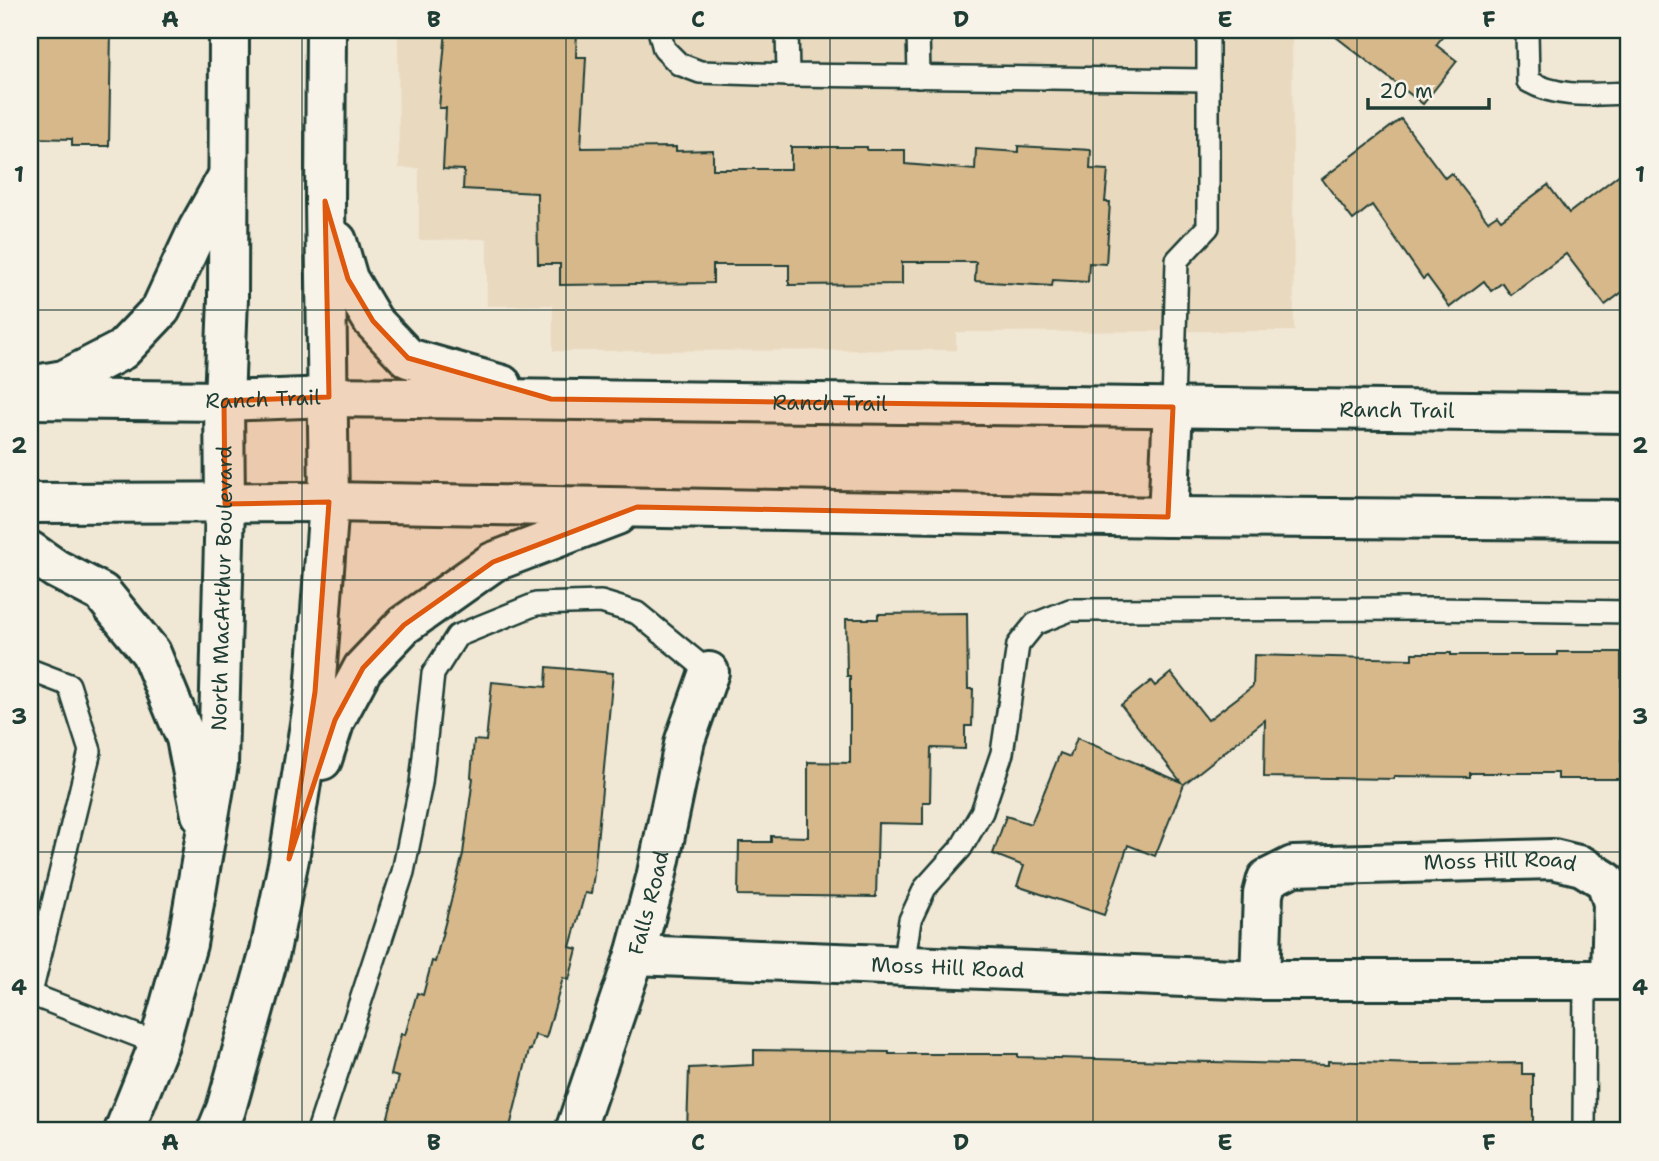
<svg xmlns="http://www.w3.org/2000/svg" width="1659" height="1161" viewBox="0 0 1659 1161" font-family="'Shantell Sans',sans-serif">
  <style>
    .built { fill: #e9d9bf }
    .building { fill: #d7b88b; stroke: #1f3d34; stroke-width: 2 }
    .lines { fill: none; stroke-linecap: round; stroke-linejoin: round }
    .service-casing { stroke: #1f3d34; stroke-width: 26 }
    .minor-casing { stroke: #1f3d34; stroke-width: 44 }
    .secondary-casing { stroke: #1f3d34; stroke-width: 44 }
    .service { stroke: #f7f3e8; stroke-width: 21 }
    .minor { stroke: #f7f3e8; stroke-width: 38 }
    .secondary { stroke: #f7f3e8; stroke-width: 38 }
    .marked { fill: #de580e; fill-opacity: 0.2; stroke: #de580e; stroke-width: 5; stroke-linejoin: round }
    .grid { fill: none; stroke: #1f3d34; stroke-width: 2; stroke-opacity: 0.55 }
    .labels { text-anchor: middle; stroke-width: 5; stroke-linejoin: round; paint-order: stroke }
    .street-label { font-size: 21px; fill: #1f3d34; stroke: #f7f3e8 }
    .neatline { fill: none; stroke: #1f3d34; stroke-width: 2.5 }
    .grid-label { font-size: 23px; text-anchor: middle; font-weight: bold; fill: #1f3d34 }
  </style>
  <rect width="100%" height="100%" fill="#f1e7d5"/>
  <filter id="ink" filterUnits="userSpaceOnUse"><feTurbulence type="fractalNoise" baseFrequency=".0143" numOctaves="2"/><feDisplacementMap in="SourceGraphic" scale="14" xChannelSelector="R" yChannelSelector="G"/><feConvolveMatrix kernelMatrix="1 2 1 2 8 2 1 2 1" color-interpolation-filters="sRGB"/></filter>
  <g filter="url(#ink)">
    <polygon class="built" points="398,30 1292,30 1294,331 956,332 956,350 553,351 553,305 487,306 487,239 419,240 419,168 399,168"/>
    <g class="building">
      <polygon points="72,30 111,30 109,146 72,146 72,139 30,138 30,31 72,32"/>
      <polygon points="446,30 577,30 576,57 586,57 581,148 676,147 676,151 713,150 713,169 791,169 791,147 867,147 867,150 905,150 905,164 975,170 976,149 1018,152 1018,146 1091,150 1090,169 1108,170 1105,202 1110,202 1106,264 1089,263 1088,282 1053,280 1052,286 975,281 976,262 902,262 902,284 789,285 789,265 713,265 713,283 560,285 560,264 538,264 537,193 463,189 464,170 443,169 446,108 439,108"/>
      <polygon points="1327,30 1448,30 1436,45 1457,61 1423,104"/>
      <polygon points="1401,119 1445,178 1451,173 1488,221 1497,215 1501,220 1548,185 1569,213 1629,167 1629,287 1605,305 1566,254 1511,295 1502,283 1491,291 1484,281 1450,307 1427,276 1423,279 1372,205 1353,220 1322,179"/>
      <polygon points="967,613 968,689 973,689 972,726 965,726 965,749 931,748 930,802 923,802 923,824 878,823 876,897 738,895 739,842 771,842 771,836 808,837 808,762 850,763 850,676 847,676 846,619 878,619 878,614"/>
      <polygon points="1558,652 1621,652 1621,779 1558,779 1558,773 1470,773 1470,777 1394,776 1394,779 1264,777 1265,720 1184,784 1155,856 1128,845 1104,915 1017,886 1024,866 993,854 1006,816 1031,824 1060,753 1070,757 1077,738 1181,782 1121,705 1151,681 1155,686 1171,673 1208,720 1253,686 1254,655 1412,659 1412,653 1451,653 1451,655 1558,655"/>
      <polygon points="547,667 613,673 594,874 591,894 585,893 570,947 577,949 569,980 563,978 546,1038 535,1035 531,1050 529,1050 509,1131 384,1131 399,1077 391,1075 401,1034 405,1035 417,993 423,995 432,961 435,962 463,854 473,778 471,777 474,740 486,741 492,682 546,687"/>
      <polygon points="754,1050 889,1052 889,1054 1018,1054 1018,1057 1328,1065 1328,1061 1417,1064 1522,1063 1522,1074 1533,1074 1533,1131 687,1131 689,1068 754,1065"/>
    </g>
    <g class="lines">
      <g class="service-casing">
        <g id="service">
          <polyline points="659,30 664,49 679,64 700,72 788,75 1208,80"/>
          <polyline points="787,30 788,75"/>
          <polyline points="918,30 919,77"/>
          <path d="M1527,30L1528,81C1559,99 1595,94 1629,93"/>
          <polyline points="1173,407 1177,260 1208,227 1208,30"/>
          <polyline points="30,670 69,685 90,751 30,997"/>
          <polyline points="903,966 910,920 925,888 961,848 982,812 1002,753 1018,645 1035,624 1070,610 1434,609 1629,612"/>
          <polyline points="30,994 159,1044"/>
          <polyline points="318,1131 403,872 421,783 433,674 457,636 536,604 601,602 637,613 709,672"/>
          <polyline points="1584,1131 1585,979"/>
        </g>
      </g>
      <g class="minor-casing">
        <g id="minor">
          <path id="s1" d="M635,955L1260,980H1629"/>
          <path id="s2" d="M1260,980L1263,894L1267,879L1293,866L1553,859L1582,866L1606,881L1613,903L1611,979"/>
          <path id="s3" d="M575,1131L635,955L656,878L685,740L709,672"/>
        </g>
      </g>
      <g class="secondary-casing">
        <g id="secondary">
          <polyline points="337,241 348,279 373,321 408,358 502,385"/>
          <polyline points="30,386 64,380 122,350 161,309 198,229 228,176"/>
          <path id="s4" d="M30,399L224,401L329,397L1629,413"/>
          <polyline points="30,503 329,502 1168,517 1629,520"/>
          <polyline points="1168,517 1173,407"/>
          <polyline points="30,551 56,569 102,593 151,653 186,738 201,814"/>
          <polyline points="322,760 335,720 363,668 404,625 493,562 617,515"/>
          <path id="s5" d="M124,1131L159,1044L187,944L218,764L225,504L224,401L228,298L229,30"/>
          <polyline points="217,1131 226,1109 270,951 289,859 315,692 329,502 325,201 326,30"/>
        </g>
      </g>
      <use href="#service" class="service"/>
      <use href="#minor" class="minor"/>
      <use href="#secondary" class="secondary"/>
    </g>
  </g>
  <path class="marked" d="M325,201L348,279L373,321L408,358L551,399L1173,407L1168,517L637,507L493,562L404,625L363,668L335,720L289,859L315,692L329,502L225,504L224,401L329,397Z"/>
  <path class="grid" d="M302,30V1131M566,30V1131M830,30V1131M1093,30V1131M1357,30V1131M30,310H1629M30,580H1629M30,852H1629"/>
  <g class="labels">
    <g class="street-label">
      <text dy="7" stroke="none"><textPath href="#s4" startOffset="233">Ranch Trail</textPath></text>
      <text dy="7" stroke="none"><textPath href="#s4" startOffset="800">Ranch Trail</textPath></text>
      <text dy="7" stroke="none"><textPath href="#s4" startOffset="1367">Ranch Trail</textPath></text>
      <text dy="7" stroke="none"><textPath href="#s5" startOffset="556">North MacArthur Boulevard</textPath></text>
      <text dy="7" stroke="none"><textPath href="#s2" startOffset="338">Moss Hill Road</textPath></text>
      <text dy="7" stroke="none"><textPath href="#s3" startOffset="240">Falls Road</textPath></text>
      <text dy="7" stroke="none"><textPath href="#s1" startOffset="313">Moss Hill Road</textPath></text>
    </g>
  </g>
  <rect width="1659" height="1161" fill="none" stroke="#f7f3e8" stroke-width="77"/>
  <path d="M1368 98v10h121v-10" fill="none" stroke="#1f3d34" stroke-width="3.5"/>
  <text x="1379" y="98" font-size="21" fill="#1f3d34" stroke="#f7f3e8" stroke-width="5" paint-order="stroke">20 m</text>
  <rect x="38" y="38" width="1582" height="1084" class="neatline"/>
  <g class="grid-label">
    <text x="170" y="27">A</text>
    <text x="434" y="27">B</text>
    <text x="698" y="27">C</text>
    <text x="961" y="27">D</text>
    <text x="1225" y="27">E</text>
    <text x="1489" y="27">F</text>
    <text x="19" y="182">1</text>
    <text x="1640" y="182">1</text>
    <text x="19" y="453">2</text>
    <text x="1640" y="453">2</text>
    <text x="19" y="724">3</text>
    <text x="1640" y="724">3</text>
    <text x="19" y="995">4</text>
    <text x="1640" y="995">4</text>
    <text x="170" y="1150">A</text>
    <text x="434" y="1150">B</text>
    <text x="698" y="1150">C</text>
    <text x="961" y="1150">D</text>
    <text x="1225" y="1150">E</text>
    <text x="1489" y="1150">F</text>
  </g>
</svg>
